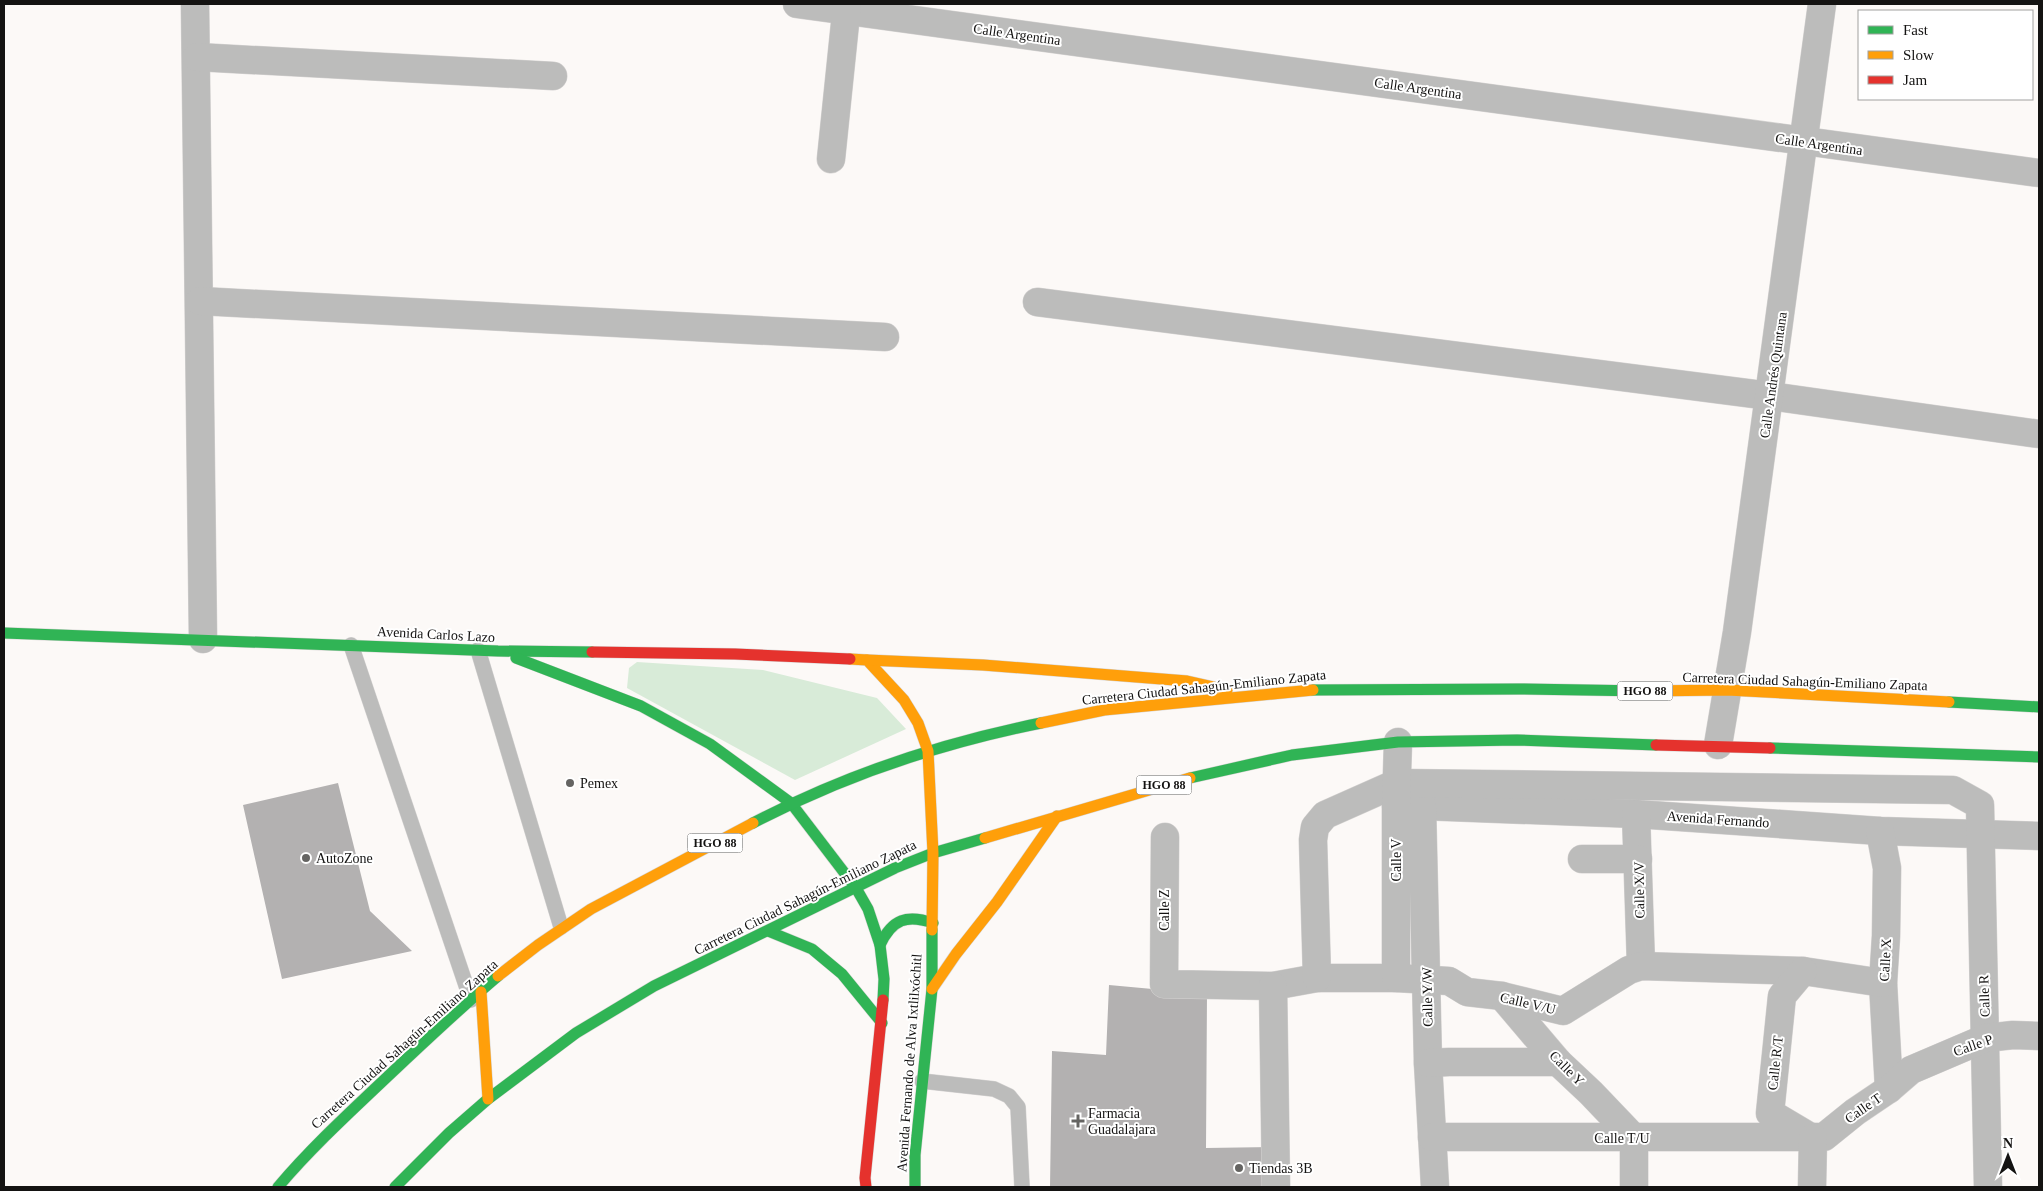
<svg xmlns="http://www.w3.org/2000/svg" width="2043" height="1191" viewBox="0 0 2043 1191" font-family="Georgia,serif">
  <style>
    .green { fill: #d8ebd8 }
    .building { fill: #b3b1b1 }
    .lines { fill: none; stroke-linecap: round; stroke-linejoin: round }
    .lane-casing { stroke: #d6d4d3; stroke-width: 16 }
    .street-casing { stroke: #d6d4d3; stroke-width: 29 }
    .fast-casing { stroke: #d6d4d3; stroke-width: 12 }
    .slow-casing { stroke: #d6d4d3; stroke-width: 12 }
    .jam-casing { stroke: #d6d4d3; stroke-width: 12 }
    .lane { stroke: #bcbcbb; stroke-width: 15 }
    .street { stroke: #bcbcbb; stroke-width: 28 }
    .fast { stroke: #30b455; stroke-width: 11 }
    .slow { stroke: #ff9f0a; stroke-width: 11 }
    .jam { stroke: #e5322d; stroke-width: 11 }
    .poi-dot { fill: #656462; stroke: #fff; stroke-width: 2 }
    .labels { text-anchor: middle; stroke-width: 4; stroke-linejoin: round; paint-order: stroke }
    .shield { fill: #fff; stroke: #5a5a59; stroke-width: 1 }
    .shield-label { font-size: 12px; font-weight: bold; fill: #141312 }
    .street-label { font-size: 14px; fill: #141312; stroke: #fff }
    .poi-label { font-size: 14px; fill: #141312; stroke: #fff; text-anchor: start }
  </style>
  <rect width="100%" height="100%" fill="#fcf9f7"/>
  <polygon class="green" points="637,662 763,670 877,698 906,729 795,780 627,688 629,668"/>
  <g class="building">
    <polygon points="338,783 370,911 412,951 282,979 243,805"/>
    <polygon points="1109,985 1207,994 1206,1148 1272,1147 1273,1187 1050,1187 1052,1051 1106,1055"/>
  </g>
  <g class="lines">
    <g class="lane-casing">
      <g id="lane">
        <polyline points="351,645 471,1000"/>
        <polyline points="478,650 561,927"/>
        <polyline points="922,1081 994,1089 1009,1096 1018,1107 1022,1187"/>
      </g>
    </g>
    <g class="street-casing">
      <g id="street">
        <polyline points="195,4 203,639"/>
        <polyline points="797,4 2039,173"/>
        <polyline points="197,57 553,76"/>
        <polyline points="831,159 847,4"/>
        <polyline points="200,301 885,337"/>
        <polyline points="1037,302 1770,396 2039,434"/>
        <polyline points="1718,745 1737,632 1822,4"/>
        <polyline points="1396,805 1636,814 1880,831 2039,836"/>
        <polyline points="1422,806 1428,1063 1435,1187"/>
        <polyline points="1636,814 1641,966"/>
        <polyline points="1880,831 1887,868 1886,936 1883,983 1889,1089"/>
        <polyline points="1165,837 1164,984 1273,986 1317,978 1396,978 1449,981 1467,992 1502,996 1563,1011 1629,970 1641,966 1803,971 1883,983"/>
        <polyline points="1582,859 1638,859"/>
        <polyline points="1803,971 1782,996 1770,1113 1812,1138"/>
        <polyline points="1317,978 1313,840 1315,827 1325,815 1397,783 1953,790 1980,805 1988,1187"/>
        <polyline points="1396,978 1396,805 1398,742"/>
        <polyline points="1273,986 1276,1185"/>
        <polyline points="1502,996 1558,1062 1591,1093 1634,1138 1634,1187"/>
        <polyline points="1428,1063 1449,1062 1558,1062"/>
        <polyline points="1432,1137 1824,1137 1855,1112 1889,1089 1911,1070 1986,1038 2013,1035 2039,1036"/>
        <polyline points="1812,1187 1813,1138"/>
      </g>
    </g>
    <g class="fast-casing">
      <g id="fast">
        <polyline points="4,633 498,651 592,652"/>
        <polyline points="516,658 641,706 710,744 791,803 856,888 868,909 880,945 884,979 883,1000"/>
        <polyline points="1313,690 1519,689 1645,691"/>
        <polyline points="1949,702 2039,707"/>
        <polyline points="1770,748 2039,757"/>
        <polyline points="1190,778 1292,755 1398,742 1517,740 1656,745"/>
        <path d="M753,823C843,776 941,743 1041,723"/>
        <polyline points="768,931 812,949 842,974 882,1023"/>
        <path d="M880,945C892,919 907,914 933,923"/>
        <path d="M278,1187C311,1148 348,1114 385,1079C422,1044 459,1009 498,976"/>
        <polyline points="395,1187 449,1133 488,1099 576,1033 654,986 895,868 933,853 985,838"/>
        <polyline points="915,1187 915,1155 932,989 932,930"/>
      </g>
    </g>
    <g class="slow-casing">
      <g id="slow">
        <polyline points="850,659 867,660 904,700 918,723 928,751 933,853 932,930"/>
        <polyline points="867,660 983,665 1187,681 1227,690"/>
        <polyline points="1645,691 1727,690 1949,702"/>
        <polyline points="1041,723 1104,710 1313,690"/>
        <polyline points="985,838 1190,778"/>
        <polyline points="498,976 538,945 591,909 753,823"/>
        <polyline points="932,989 956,954 997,902 1057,816"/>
        <polyline points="481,992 488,1099"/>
      </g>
    </g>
    <g class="jam-casing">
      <g id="jam">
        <polyline points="592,652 735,654 850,659"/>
        <polyline points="1656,745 1770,748"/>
        <polyline points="866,1187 865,1178 883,1000"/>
      </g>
    </g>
    <use href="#lane" class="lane"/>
    <use href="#street" class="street"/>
    <use href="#fast" class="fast"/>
    <use href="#slow" class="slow"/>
    <use href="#jam" class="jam"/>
  </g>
  <g class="poi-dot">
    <circle cx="570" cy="783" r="5"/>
    <circle cx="306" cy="858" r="5"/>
    <path d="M1075.5 1113.5h5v5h5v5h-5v5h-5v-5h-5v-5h5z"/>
    <circle cx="1239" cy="1168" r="5"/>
  </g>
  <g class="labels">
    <g class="shield">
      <rect x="1617.5" y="681.5" width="55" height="19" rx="4"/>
      <rect x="1136.5" y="775.5" width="55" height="19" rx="4"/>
      <rect x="687.5" y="833.5" width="55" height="19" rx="4"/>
    </g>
    <g class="shield-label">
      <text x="1645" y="695">HGO 88</text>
      <text x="1164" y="789">HGO 88</text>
      <text x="715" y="847">HGO 88</text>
    </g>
    <g class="street-label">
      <text transform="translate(1017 34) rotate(8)" y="5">Calle Argentina</text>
      <text transform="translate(1418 88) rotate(8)" y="5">Calle Argentina</text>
      <text transform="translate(1819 144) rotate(8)" y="5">Calle Argentina</text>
      <text transform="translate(1773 375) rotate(-82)" y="5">Calle Andrés Quintana</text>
      <text transform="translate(436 634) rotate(3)" y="5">Avenida Carlos Lazo</text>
      <text transform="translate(1805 681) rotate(2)" y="5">Carretera Ciudad Sahagún-Emiliano Zapata</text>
      <text transform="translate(1204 687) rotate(-6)" y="5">Carretera Ciudad Sahagún-Emiliano Zapata</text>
      <text transform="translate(1718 819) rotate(4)" y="5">Avenida Fernando</text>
      <text transform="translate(1396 860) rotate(-90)" y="5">Calle V</text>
      <text transform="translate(1639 890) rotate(-91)" y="5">Calle X/V</text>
      <text transform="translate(805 897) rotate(-26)" y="5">Carretera Ciudad Sahagún-Emiliano Zapata</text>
      <text transform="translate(1164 910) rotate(-90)" y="5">Calle Z</text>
      <text transform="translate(1885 960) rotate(-87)" y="5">Calle X</text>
      <text transform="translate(1984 996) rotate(-92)" y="5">Calle R</text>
      <text transform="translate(1427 997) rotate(-91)" y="5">Calle Y/W</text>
      <text transform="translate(1528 1003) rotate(13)" y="5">Calle V/U</text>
      <text transform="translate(404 1044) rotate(-42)" y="5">Carretera Ciudad Sahagún-Emiliano Zapata</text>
      <text transform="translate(1973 1045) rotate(-19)" y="5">Calle P</text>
      <text transform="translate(909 1063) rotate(-86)" y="5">Avenida Fernando de Alva Ixtlilxóchitl</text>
      <text transform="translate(1775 1063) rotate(-84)" y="5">Calle R/T</text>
      <text transform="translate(1567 1068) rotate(45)" y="5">Calle Y</text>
      <text transform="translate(1863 1108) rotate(-35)" y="5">Calle T</text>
      <text x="1622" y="1143">Calle T/U</text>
    </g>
    <g class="poi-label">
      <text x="580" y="788">Pemex</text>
      <text x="316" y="863">AutoZone</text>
      <text x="1088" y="1118">Farmacia<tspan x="1088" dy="16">Guadalajara</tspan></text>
      <text x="1249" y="1173">Tiendas 3B</text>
    </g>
  </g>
  <rect width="2043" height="1191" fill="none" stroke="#141312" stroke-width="10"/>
  <rect x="1858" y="10" width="175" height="90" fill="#ffffff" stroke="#a1a1a0"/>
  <rect x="1868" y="26" width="25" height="8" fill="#30b455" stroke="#a1a1a0"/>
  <text x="1903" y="35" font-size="15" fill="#141312">Fast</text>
  <rect x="1868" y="51" width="25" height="8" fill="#ff9f0a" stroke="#a1a1a0"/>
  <text x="1903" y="60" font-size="15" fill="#141312">Slow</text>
  <rect x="1868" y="76" width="25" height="8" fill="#e5322d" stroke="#a1a1a0"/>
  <text x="1903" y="85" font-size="15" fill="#141312">Jam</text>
  <g transform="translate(2008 1156)" stroke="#ffffff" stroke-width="4" paint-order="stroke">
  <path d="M0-4L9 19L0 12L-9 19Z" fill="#141312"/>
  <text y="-8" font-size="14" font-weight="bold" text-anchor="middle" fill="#141312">N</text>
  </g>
</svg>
